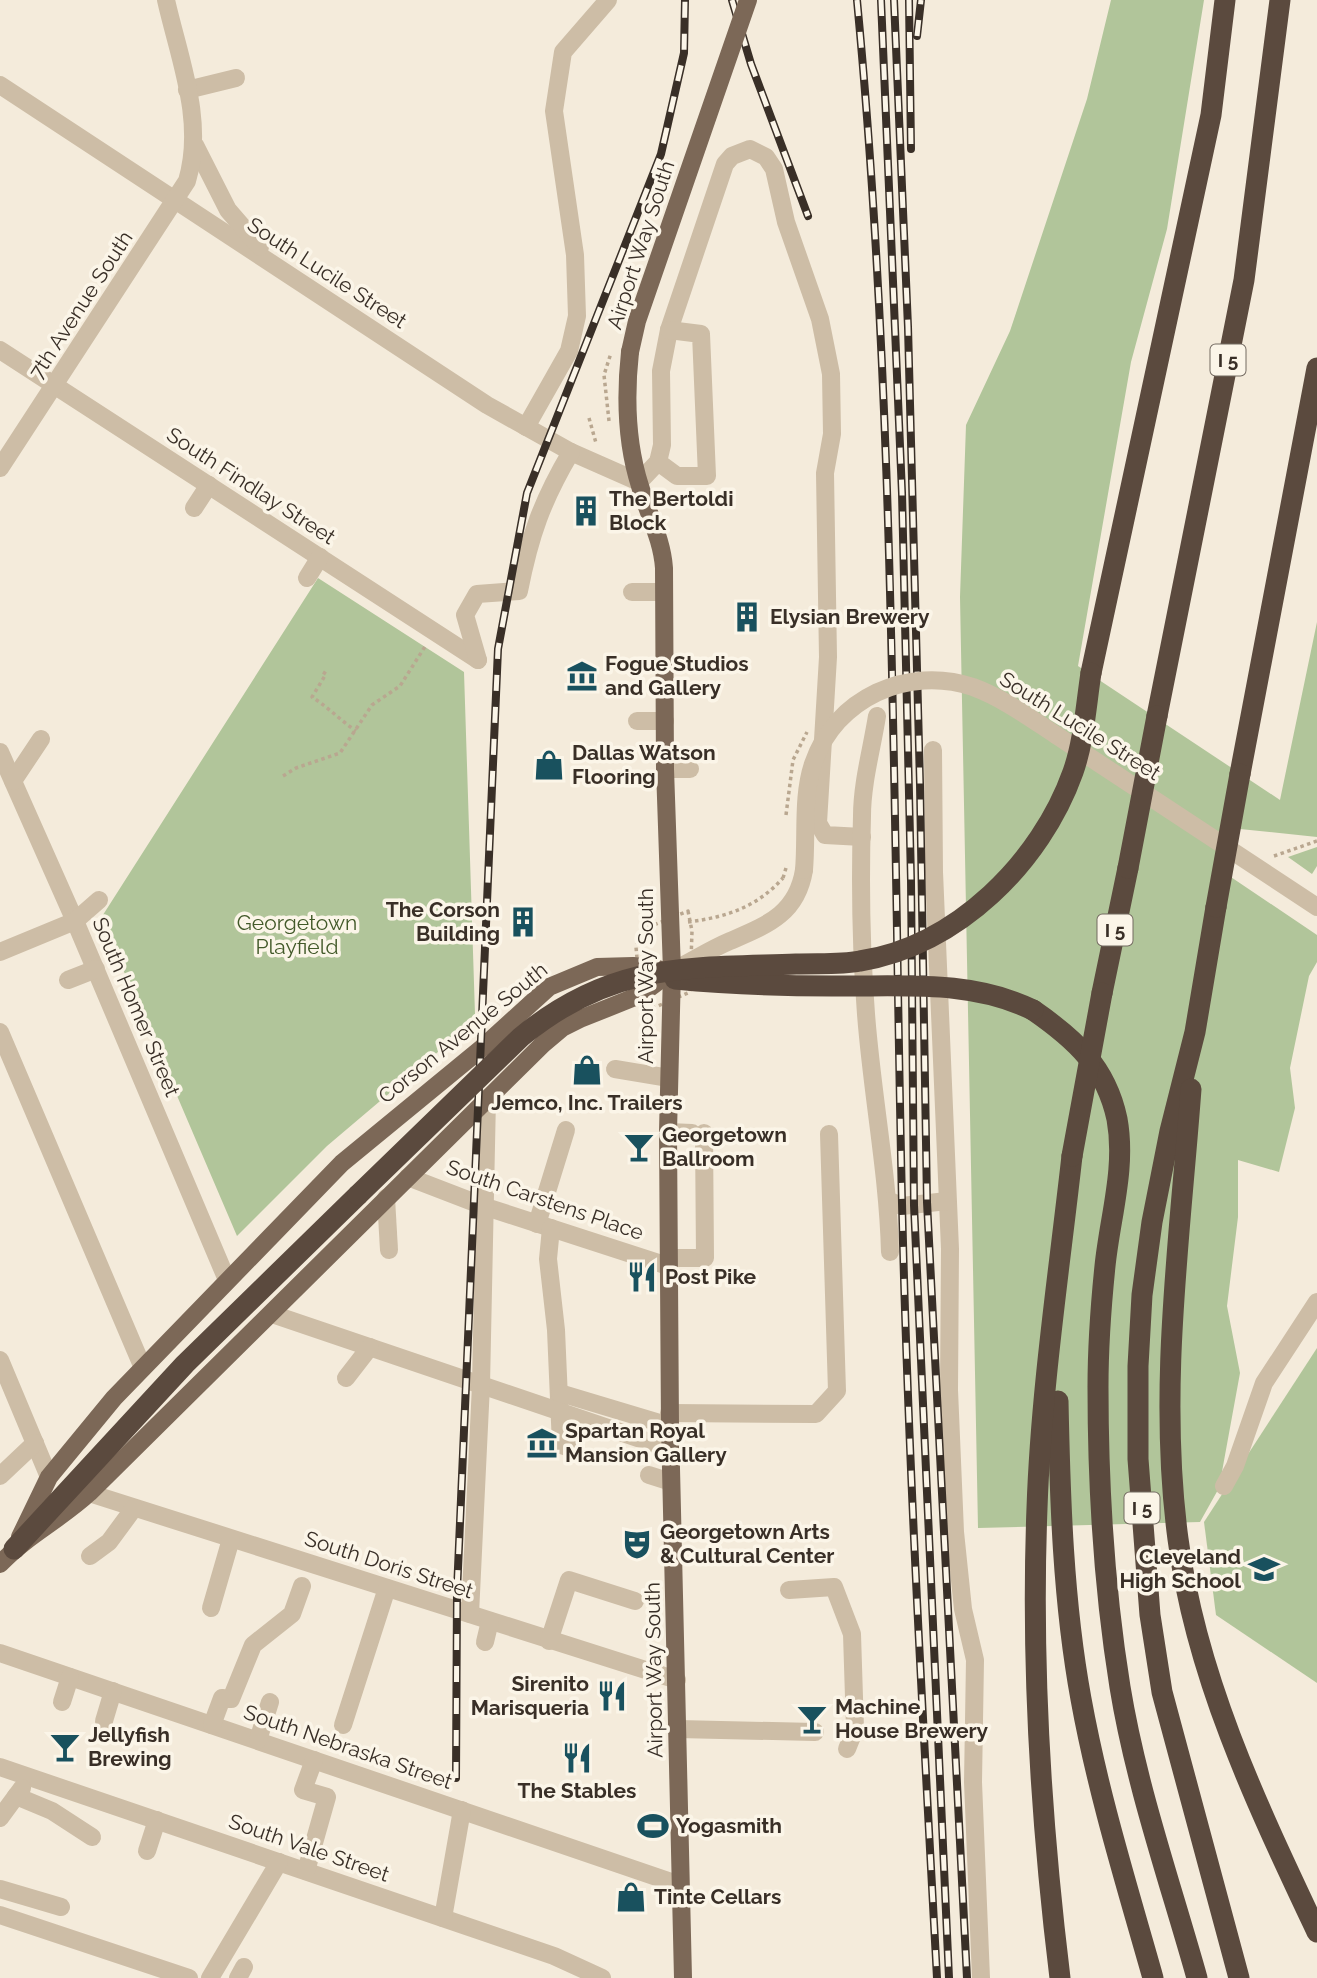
<svg xmlns="http://www.w3.org/2000/svg" width="1317" height="1978" viewBox="0 0 1317 1978" font-family="Raleway,sans-serif">
  <style>
    .green { fill: #b1c59a }
    .lines { fill: none; stroke-linecap: round; stroke-linejoin: round }
    .path { stroke: #b9a790; stroke-width: 3.5; stroke-dasharray: 3.5 3.5; stroke-linecap: butt }
    .minor { stroke: #cdbda6; stroke-width: 18 }
    .major { stroke: #7c6857; stroke-width: 18 }
    .highway { stroke: #5b4a3e; stroke-width: 21 }
    .rail-casing { stroke: #392f27; stroke-width: 8 }
    .rail { stroke: #fbf5e8; stroke-width: 5; stroke-dasharray: 16; stroke-linecap: butt }
    .path-bridge { stroke: #b9a790; stroke-width: 3.5; stroke-dasharray: 3.5 3.5; stroke-linecap: butt }
    .minor-bridge { stroke: #cdbda6; stroke-width: 18 }
    .major-bridge { stroke: #7c6857; stroke-width: 18 }
    .highway-bridge { stroke: #5b4a3e; stroke-width: 21 }
    .labels { text-anchor: middle; stroke-width: 7; stroke-linejoin: round; paint-order: stroke }
    .shield { fill: #fbf5e8; stroke: #736a61; stroke-width: 2 }
    .shield-label { font-size: 19px; font-weight: bold; fill: #392f27 }
    .street-label { font-size: 21px; fill: #392f27; stroke: #fbf5e8 }
    .poi-label { font-size: 21px; font-weight: bold; fill: #392f27; stroke: #fbf5e8; text-anchor: start }
    .park-label { font-size: 21px; fill: #425929; stroke: #fbf5e8 }
  </style>
  <rect width="100%" height="100%" fill="#f4ebdb"/>
  <g class="green">
    <polygon points="1111,0 1204,0 1167,229 1131,362 1078,666 1280,800 1317,622 1317,837 1240,829 1216,867 1317,935 1317,962 1309,976 1290,1068 1295,1108 1279,1172 1238,1160 1238,1217 1227,1306 1240,1373 1219,1488 1200,1522 978,1528 960,597 966,425 1010,331 1087,99"/>
    <polygon points="318,578 464,672 475,1014 458,1035 327,1146 237,1236 101,918"/>
    <polygon points="1317,847 1317,866 1312,874 1288,857"/>
    <polygon points="1317,1348 1317,1683 1216,1615 1204,1522"/>
  </g>
  <g class="lines">
    <g class="path">
      <polyline points="589,418 596,443"/>
      <polyline points="609,421 604,375 611,353"/>
      <path d="M323,672L326,674L312,697C328,707 340,720 356,731"/>
      <polyline points="283,776 296,768 340,753 372,705 400,686 426,645"/>
      <polyline points="1274,856 1317,841"/>
      <polygon points="688,911 692,931 690,992 642,1013 636,947 644,929"/>
      <path d="M688,922C727,917 757,907 783,878"/>
    </g>
    <g class="minor">
      <polyline points="0,85 487,405 571,452 639,482 658,462 662,445 661,371 669,330 725,164 732,156 750,149 766,157 774,169 786,222 820,319 831,374 832,434 825,473 828,657 818,823 825,835 862,837"/>
      <polyline points="187,90 236,78"/>
      <polyline points="195,145 228,210 260,247"/>
      <polyline points="0,350 478,660"/>
      <polyline points="526,427 569,351 577,316 575,255 554,111 563,52 608,0"/>
      <polyline points="658,462 677,476 707,476 701,334 669,330"/>
      <path d="M0,468L187,181C205,121 179,58 166,0"/>
      <polyline points="194,508 209,485"/>
      <polyline points="307,578 320,557"/>
      <polyline points="632,592 664,592"/>
      <path d="M478,660L465,615L477,594L519,591C530,535 542,501 571,452"/>
      <path d="M877,716C872,748 862,783 862,816C860,881 861,949 866,1014C872,1094 888,1173 890,1252"/>
      <polyline points="637,721 665,721"/>
      <polyline points="1056,735 1317,907"/>
      <polyline points="933,750 934,872 950,1249 949,1390 955,1532 963,1609 975,1660 973,1782 981,1978"/>
      <polyline points="0,752 75,921 227,1280"/>
      <polyline points="665,769 690,769"/>
      <polyline points="13,781 41,739"/>
      <polyline points="0,952 75,921 99,900"/>
      <path d="M676,969C694,960 711,949 730,941C767,925 797,914 804,870"/>
      <polyline points="68,980 96,969"/>
      <polyline points="0,1032 143,1368"/>
      <polyline points="615,1069 669,1078"/>
      <polyline points="668,1132 692,1133"/>
      <polyline points="408,1177 486,1207 668,1266"/>
      <polyline points="386,1198 389,1250"/>
      <polyline points="889,1201 902,1206 947,1201"/>
      <polyline points="537,1224 566,1130"/>
      <polyline points="551,1228 548,1259 556,1330 561,1445 570,1448"/>
      <polyline points="668,1258 705,1258 704,1133"/>
      <polyline points="272,1314 670,1449"/>
      <polyline points="0,1360 49,1477"/>
      <polyline points="346,1378 370,1347"/>
      <polyline points="560,1393 670,1426"/>
      <polyline points="669,1413 816,1414 837,1391 829,1134"/>
      <polyline points="649,1475 671,1482"/>
      <polyline points="0,1476 35,1443"/>
      <polyline points="1224,1486 1235,1466 1264,1383 1317,1302"/>
      <polyline points="89,1493 677,1680"/>
      <polyline points="90,1556 109,1542 134,1508"/>
      <polyline points="789,1590 834,1587 852,1634 855,1729 847,1749"/>
      <polyline points="211,1608 231,1539"/>
      <polyline points="470,1614 481,1385 487,1098"/>
      <polyline points="549,1641 569,1580 635,1601"/>
      <polyline points="485,1642 490,1621"/>
      <polyline points="0,1653 680,1885"/>
      <polyline points="62,1702 70,1677"/>
      <polyline points="104,1721 113,1691"/>
      <polyline points="212,1725 222,1698 231,1699 253,1645 292,1614 302,1586"/>
      <polyline points="343,1725 387,1588"/>
      <polyline points="678,1729 815,1732"/>
      <polyline points="258,1740 270,1702"/>
      <polyline points="0,1767 554,1956 602,1978"/>
      <polyline points="16,1796 52,1811 92,1837"/>
      <polyline points="0,1818 22,1788"/>
      <polyline points="147,1851 157,1820"/>
      <polyline points="306,1871 327,1797 303,1790 314,1760"/>
      <polyline points="0,1889 61,1907"/>
      <polyline points="0,1915 189,1978"/>
      <polyline points="443,1918 462,1810"/>
      <polyline points="210,1978 279,1862"/>
      <polyline points="238,1978 244,1967"/>
    </g>
    <g class="major">
      <path d="M630,352C625,398 626,442 640,486C648,514 662,539 664,568L665,769L672,971L668,1132L670,1426L683,1978"/>
      <polyline points="20,1537 49,1477 114,1398 342,1163 482,1048 549,987 597,967 633,966 658,969"/>
      <path d="M0,1564C26,1536 61,1519 89,1493L543,1044L562,1028L580,1019L640,995L672,971"/>
    </g>
    <g class="highway">
      <polyline points="1091,673 1211,115 1225,0"/>
      <polyline points="1157,716 1244,280 1280,0"/>
      <polyline points="1240,774 1317,368"/>
      <polyline points="1216,907 1195,1032 1170,1131 1152,1222 1142,1295 1138,1366 1138,1459 1150,1615 1162,1692 1239,1978"/>
      <polyline points="1102,993 1128,868"/>
      <path d="M1033,1010C1075,1039 1106,1067 1117,1119C1126,1168 1110,1217 1105,1266C1101,1305 1098,1347 1098,1387C1098,1487 1104,1588 1120,1687C1136,1785 1170,1882 1197,1978"/>
      <path d="M1191,1089C1180,1238 1158,1390 1178,1539C1196,1678 1258,1807 1317,1932"/>
      <path d="M1058,1401C1060,1499 1063,1601 1081,1699C1098,1793 1127,1886 1153,1978"/>
      <polyline points="14,1549 185,1364 358,1195"/>
      <path d="M1060,1978C1041,1823 1031,1665 1037,1508C1041,1391 1059,1272 1072,1156"/>
    </g>
    <g class="rail-casing">
      <g id="rail">
        <polyline points="732,0 751,64 808,216"/>
        <path d="M857,0C895,400 893,801 902,1203C908,1461 923,1720 937,1978"/>
        <polyline points="881,0 902,493 911,880 914,1205 949,1978"/>
        <polyline points="894,0 908,327 920,784 927,1202 967,1978"/>
        <polyline points="909,0 911,149"/>
        <polyline points="917,36 921,0"/>
        <polyline points="456,1778 457,1591 498,649 527,493 661,154 684,53 685,0"/>
      </g>
    </g>
    <use href="#rail" class="rail"/>
    <g class="path-bridge">
      <polyline points="786,815 793,760 807,732"/>
      <polyline points="783,878 786,868"/>
    </g>
    <path class="minor-bridge" d="M804,870C807,836 802,796 813,764C835,698 908,665 973,687C1003,698 1030,718 1056,735"/>
    <polyline class="major-bridge" points="630,352 637,321 748,0"/>
    <g class="highway-bridge">
      <polyline points="1128,868 1157,716"/>
      <polyline points="1216,907 1240,774"/>
      <path d="M675,979C728,984 779,986 832,986C900,987 970,979 1033,1010"/>
      <polyline points="1072,1156 1102,993"/>
      <path d="M358,1195L521,1037C612,962 686,968 796,964C817,963 840,965 860,961C957,946 1041,862 1073,772C1084,741 1086,705 1091,673"/>
    </g>
  </g>
  <defs>
    <g id="building-bare" transform="scale(2.415)"><path d="M-4-6H4V6H1V3H-1V6H-4ZM-2.5-4.3h1.7v1.8h-1.7ZM.8-4.3h1.7v1.8H.8ZM-2.5-1h1.7V.8h-1.7ZM.8-1h1.7V.8H.8Z" fill="#19515e" stroke="#fbf5e8" stroke-width="2.5" paint-order="stroke"/></g>
    <g id="museum-bare" transform="scale(2.415)"><path d="M0-6L6-3V-2H-6V-3ZM-5-1h2V3h-2ZM-1-1h2V3h-2ZM3-1h2V3H3ZM-6 4H6V6H-6Z" fill="#19515e" stroke="#fbf5e8" stroke-width="2.5" paint-order="stroke"/></g>
    <g id="shop-bare" transform="scale(2.415)"><path d="M-5-2.5h2.3a2.7 3.5 0 0 1 5.4 0H5L5.5 6h-11ZM-1.5-2.5h3a1.5 2.3 0 0 0-3 0Z" fill="#19515e" stroke="#fbf5e8" stroke-width="2.5" paint-order="stroke"/></g>
    <g id="bar-bare" transform="scale(2.415)"><path d="M-6-5H6L.8 .8V4.5H3.5V6h-7V4.5H-.8V.8Z" fill="#19515e" stroke="#fbf5e8" stroke-width="2.5" paint-order="stroke"/></g>
    <g id="restaurant-bare" transform="scale(2.415)"><path d="M-5-6h1v4h1v-4h1v4h1v-4h1v5L-1.5 .5V6h-2V.5L-5-1ZM5-6V6H3V1.5H1.5Q1.5-4 5-6Z" fill="#19515e" stroke="#fbf5e8" stroke-width="2.5" paint-order="stroke"/></g>
    <g id="theatre-bare" transform="scale(2.415)"><path d="M-5-5.5Q0-4 5-5.5V0Q5 5 0 6Q-5 5-5 0ZM-3.3-2.5H-1v1.5H-3.3ZM1-2.5H3.3v1.5H1ZM-2.8 1Q0 5.5 2.8 1Z" fill="#19515e" stroke="#fbf5e8" stroke-width="2.5" paint-order="stroke"/></g>
    <g id="school-bare" transform="scale(2.415)"><path d="M0-5L7-2L0 1L-7-2ZM-4 1L0 2.5L4 1V4Q0 6-4 4Z" fill="#19515e" stroke="#fbf5e8" stroke-width="2.5" paint-order="stroke"/></g>
    <g id="stadium-bare" transform="scale(2.415)"><path d="M0-5a6.5 5 0 1 0 0 10a6.5 5 0 1 0 0-10ZM-3.5-1.8h7v3.6h-7Z" fill="#19515e" stroke="#fbf5e8" stroke-width="2.5" paint-order="stroke"/></g>
  </defs>
  <g fill-rule="evenodd">
    <use href="#building-bare" x="586" y="511"/>
    <use href="#building-bare" x="747" y="617"/>
    <use href="#museum-bare" x="582" y="676"/>
    <use href="#shop-bare" x="549" y="765"/>
    <use href="#building-bare" x="523" y="922"/>
    <use href="#shop-bare" x="587" y="1070"/>
    <use href="#bar-bare" x="639" y="1147"/>
    <use href="#restaurant-bare" x="642" y="1277"/>
    <use href="#museum-bare" x="542" y="1443"/>
    <use href="#theatre-bare" x="637" y="1544"/>
    <use href="#school-bare" x="1264" y="1569"/>
    <use href="#restaurant-bare" x="612" y="1696"/>
    <use href="#bar-bare" x="812" y="1719"/>
    <use href="#bar-bare" x="65" y="1747"/>
    <use href="#restaurant-bare" x="577" y="1758"/>
    <use href="#stadium-bare" x="653" y="1826"/>
    <use href="#shop-bare" x="631" y="1897"/>
  </g>
  <g class="labels">
    <g class="shield">
      <rect x="1210.5" y="344.5" width="35" height="31" rx="5"/>
      <rect x="1097.5" y="914.5" width="35" height="31" rx="5"/>
      <rect x="1124.5" y="1492.5" width="35" height="31" rx="5"/>
    </g>
    <g class="shield-label">
      <text x="1228" y="367">I 5</text>
      <text x="1115" y="937">I 5</text>
      <text x="1142" y="1515">I 5</text>
    </g>
    <g class="street-label">
      <text transform="translate(641 245) rotate(-72)" y="7">Airport Way South</text>
      <text transform="translate(327 273) rotate(33)" y="7">South Lucile Street</text>
      <text transform="translate(81 305) rotate(-57)" y="7">7th Avenue South</text>
      <text transform="translate(251 486) rotate(33)" y="7">South Findlay Street</text>
      <text transform="translate(1080 726) rotate(32)" y="7">South Lucile Street</text>
      <text transform="translate(646 976) rotate(-90)" y="7">Airport Way South</text>
      <text transform="translate(136 1007) rotate(67)" y="7">South Homer Street</text>
      <text transform="translate(463 1033) rotate(-39)" y="7">Corson Avenue South</text>
      <text transform="translate(545 1200) rotate(19)" y="7">South Carstens Place</text>
      <text transform="translate(389 1565) rotate(18)" y="7">South Doris Street</text>
      <text transform="translate(654 1670) rotate(-91)" y="7">Airport Way South</text>
      <text transform="translate(348 1747) rotate(19)" y="7">South Nebraska Street</text>
      <text transform="translate(309 1848) rotate(19)" y="7">South Vale Street</text>
    </g>
    <g class="poi-label">
      <text x="609" y="506">The Bertoldi<tspan x="609" dy="24">Block</tspan></text>
      <text x="770" y="624">Elysian Brewery</text>
      <text x="605" y="671">Fogue Studios<tspan x="605" dy="24">and Gallery</tspan></text>
      <text x="572" y="760">Dallas Watson<tspan x="572" dy="24">Flooring</tspan></text>
      <text x="500" y="917" text-anchor="end">The Corson<tspan x="500" dy="24">Building</tspan></text>
      <text x="587" y="1110" text-anchor="middle">Jemco, Inc. Trailers</text>
      <text x="662" y="1142">Georgetown<tspan x="662" dy="24">Ballroom</tspan></text>
      <text x="665" y="1284">Post Pike</text>
      <text x="565" y="1438">Spartan Royal<tspan x="565" dy="24">Mansion Gallery</tspan></text>
      <text x="660" y="1539">Georgetown Arts<tspan x="660" dy="24">&amp; Cultural Center</tspan></text>
      <text x="1241" y="1564" text-anchor="end">Cleveland<tspan x="1241" dy="24">High School</tspan></text>
      <text x="589" y="1691" text-anchor="end">Sirenito<tspan x="589" dy="24">Marisqueria</tspan></text>
      <text x="835" y="1714">Machine<tspan x="835" dy="24">House Brewery</tspan></text>
      <text x="88" y="1742">Jellyfish<tspan x="88" dy="24">Brewing</tspan></text>
      <text x="577" y="1798" text-anchor="middle">The Stables</text>
      <text x="676" y="1833">Yogasmith</text>
      <text x="654" y="1904">Tinte Cellars</text>
    </g>
    <g class="park-label">
      <text x="297" y="930">Georgetown<tspan x="297" dy="24">Playfield</tspan></text>
    </g>
  </g>
</svg>
